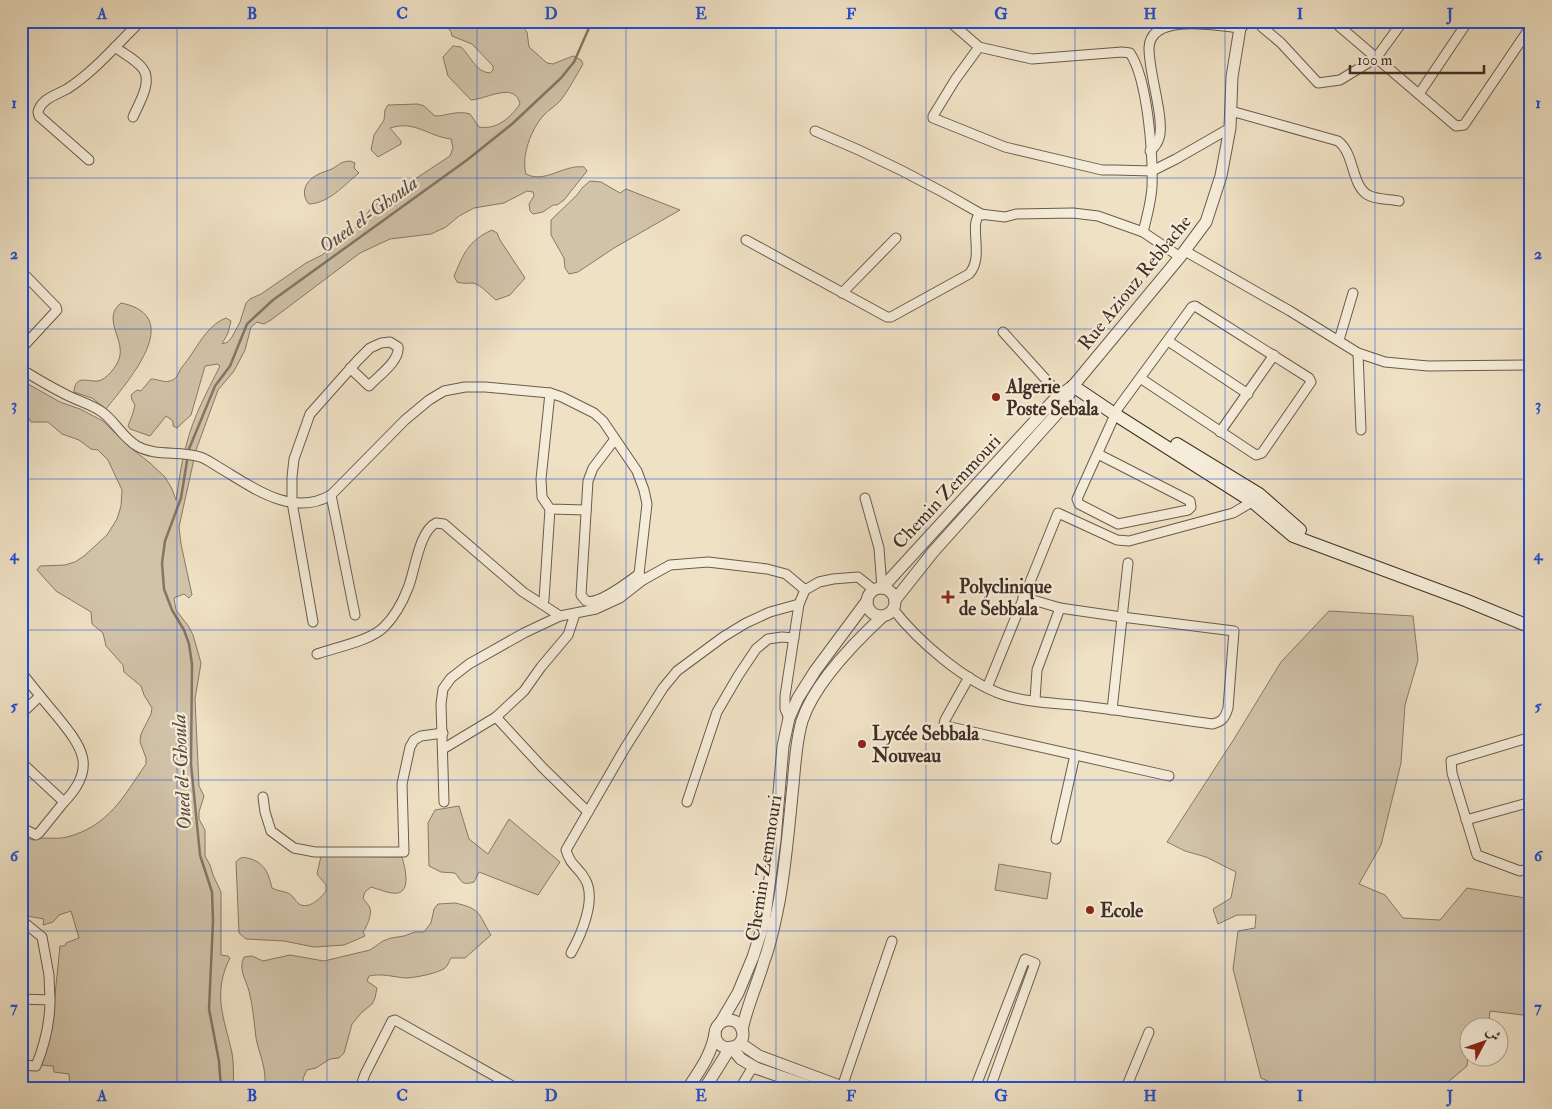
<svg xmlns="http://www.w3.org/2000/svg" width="1552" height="1109" viewBox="0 0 1552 1109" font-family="'IM FELL Double Pica',Amiri,serif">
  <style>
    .green { fill: #d1c3a9; stroke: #887867 }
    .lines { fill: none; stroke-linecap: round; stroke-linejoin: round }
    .stream { stroke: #857564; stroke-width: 2.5 }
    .minor-casing { stroke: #6b5b4d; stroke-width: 11 }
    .tertiary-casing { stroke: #6b5b4d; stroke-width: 13 }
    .secondary-casing { stroke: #3f2e25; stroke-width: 14 }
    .minor { stroke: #f5ecd9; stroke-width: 9 }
    .tertiary { stroke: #f5ecd9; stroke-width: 11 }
    .secondary { stroke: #f5ecd9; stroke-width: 12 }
    .grid { fill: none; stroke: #1d4ed8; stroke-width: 1; stroke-opacity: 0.55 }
    .poi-dot { fill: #8f2418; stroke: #f5ecd9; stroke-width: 2 }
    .labels { text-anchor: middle; stroke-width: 4.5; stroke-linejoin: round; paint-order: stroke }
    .street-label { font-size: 19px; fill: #3f2e25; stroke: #f5ecd9 }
    .poi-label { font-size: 19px; font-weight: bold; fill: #3f2e25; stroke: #f5ecd9; text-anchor: start }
    .water-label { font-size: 20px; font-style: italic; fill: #5c4c3f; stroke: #f5ecd9 }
    .neatline { fill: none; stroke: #1d4ed8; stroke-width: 2 }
    .grid-label { font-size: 16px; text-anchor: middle; font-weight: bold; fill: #1d4ed8 }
  </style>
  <rect width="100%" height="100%" fill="#efe1c4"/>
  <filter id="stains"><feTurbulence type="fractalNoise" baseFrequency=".004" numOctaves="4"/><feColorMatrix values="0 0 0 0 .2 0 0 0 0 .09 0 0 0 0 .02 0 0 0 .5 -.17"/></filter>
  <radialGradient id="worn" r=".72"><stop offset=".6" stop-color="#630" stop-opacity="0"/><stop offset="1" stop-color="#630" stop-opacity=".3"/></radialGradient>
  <g class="green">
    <path d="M443,21H518L527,32L529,47L547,63L553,64L573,56L581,60L583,64C576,76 569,89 561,100C556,106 548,110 543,116C531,130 521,156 526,174C545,184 564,164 584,167L587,171L564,200L557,205H553L543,212L533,214L530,211L529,204L534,196L533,192L527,191L504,203L474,208L459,216L446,227L431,234L390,239L360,253L271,320L264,324L257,322L251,327L245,350L234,371L218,390L196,450L179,527L181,544L192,595L189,598L184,594L174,598L176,610L189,627L193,635L201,663L195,699L199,786L204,796L199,812V819L205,830V856L210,865L213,875L221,892V955L228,956L230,958C212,994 224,1017 232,1053C234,1064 233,1076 234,1088H70L69,1074L54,1072L53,1066L40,1065L43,1059L54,1005L60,946H65L66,943L79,938L71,911L59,915L53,922L43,925L44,919L27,916L28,913L21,912L23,898H21V835L32,840C44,836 56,840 67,837C109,826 123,797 146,764V758L140,742L141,734L151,714L152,708L144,695L141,686L124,672L123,665L106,646L103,633L92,624L91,612L56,591L37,570L40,566L65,565L75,562L84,556L107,535L117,519L121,506L122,490L108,460L98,450L91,449L79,440L62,434L48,422H31C23,409 21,395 21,380L60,402L80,409L103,421L127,445L150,463L165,477L172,489L176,500C179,482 181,463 186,446C193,417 207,392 220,366L217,364L205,366L191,415L177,428L173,426V421L166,416L150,436L130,429L128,426L133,413L135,405L132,400L131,395L137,390L141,391L151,379C158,379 164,383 170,381C178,379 178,372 182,367C196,351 205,326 226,318L231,321L228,333L222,344L228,342L232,337L240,322L246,303L250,299L261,294L306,263L322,255L343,240L362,221L371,208L450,156L453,148L451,139C427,136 415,120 390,128L401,141V144L378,157L371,150L374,135L384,120L385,110L388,105L418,104L424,106L435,116C447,116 457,110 470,114L479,127C497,130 510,118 520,104C515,81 487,99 471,100L448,76L443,57L453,46L461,47C471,56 475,72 490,73L493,70V66L472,44L452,36L451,32Z"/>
    <path d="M350,161L355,163L354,168L359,173C343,186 329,203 309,204C300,194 305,181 317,175C322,172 327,171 332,169C340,164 340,162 350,161Z"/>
    <polygon points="590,181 601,182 620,193 626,189 680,210 614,248 578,272 569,274 565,268 564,258 551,235 551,220 577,195 582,188"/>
    <path d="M492,230L497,233L500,240L525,278L510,295L496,300C489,295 482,285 473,283C467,283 463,284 457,282L454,276C464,253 468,241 492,230Z"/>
    <path d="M121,303C187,316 127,382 106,409L92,398L74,392C75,374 88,382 98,381C106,380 117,366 119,359C126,340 101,319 121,303Z"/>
    <polygon points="1329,611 1413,616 1418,660 1405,705 1401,763 1381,845 1359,884 1385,895 1403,918 1440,920 1467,888 1531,899 1531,1016 1490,1011 1489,1021 1484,1026 1470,1026 1467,1066 1448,1082 1466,1088 1283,1088 1261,1078 1233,969 1238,931 1255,928 1256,915 1237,915 1218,924 1213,909 1231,898 1236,872 1206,857 1185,851 1167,842 1234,739 1281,662"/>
    <path d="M459,806L469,839L488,854L509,819L560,862L538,895L479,872L474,882C461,886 462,881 455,873L441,872L429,866L428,823L435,810Z"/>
    <path d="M321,856L402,857C405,868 413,896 392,893C385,892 378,889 371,887L365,892L363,898C365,901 368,904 370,908C372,915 367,926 363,932L365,936L344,945L314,947L284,941L246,939L239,933L236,862C241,856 244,857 251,859C265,863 269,875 272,888C277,891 283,891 288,893C293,895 295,901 299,904C309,910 321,898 326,891V885L317,874Z"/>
    <polygon points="999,864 1051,873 1047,899 995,890"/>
    <path d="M455,903C482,909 478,914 491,935L465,958H451C449,961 448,966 445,968C439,973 414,978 406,978C393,977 382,973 369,976L367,981L377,988L375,998L372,1004L361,1013L352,1024L344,1053L339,1058L330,1059L316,1068L307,1070L303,1078L304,1088H264C268,1071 259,1054 256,1038C254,1022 253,1006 249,991C246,980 238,969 244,957L252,956L263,961L290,955L324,961L370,950L383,941L391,938L404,936L415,932H424L431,923L434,909L438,904Z"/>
  </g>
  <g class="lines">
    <g class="stream">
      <polyline points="189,449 215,386 230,366 247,324 273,300 467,160 512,124 561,78 574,62 592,21"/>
      <polyline points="187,461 181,498 165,541 162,563 164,589 172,610 184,630 189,644 192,664 191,764 200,855 212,892 213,921 209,1009 219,1061 221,1088"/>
    </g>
    <g class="minor-casing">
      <g id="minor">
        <path d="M949,21L979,47L1032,59L1122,52L1130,53C1148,80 1153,155 1152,187C1151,202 1147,217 1143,232"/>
        <polyline points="1258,21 1262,27 1281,43 1318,83 1340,80 1376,58 1403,21"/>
        <polyline points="1339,26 1456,126 1464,125 1531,26"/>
        <path d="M115,47C124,54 137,60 143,69C153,82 138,105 133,117"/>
        <polyline points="979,47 955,80 933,116 933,118 1005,147 1102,170 1115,170 1152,171 1176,159 1230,128"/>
        <polyline points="1419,94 1468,21"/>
        <path d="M1231,111L1338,141C1355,154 1351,185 1368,195C1377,200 1390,199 1399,201"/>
        <path d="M815,131C873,155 929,183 983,215"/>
        <path d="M1150,151C1161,142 1161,132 1160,120C1158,97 1149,69 1149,48C1150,12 1219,26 1240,28"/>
        <path d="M89,160L39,116L38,112C41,99 56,95 67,89C95,71 117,44 141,21"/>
        <path d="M746,240L887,317H891L969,274C985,257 968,225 980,214L1005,217L1016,214L1073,213L1098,216L1143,232L1180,257"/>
        <polyline points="1185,251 1290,311 1358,353 1385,362 1428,366 1531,365"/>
        <polyline points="21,271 56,307 57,310 21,349"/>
        <polyline points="842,293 896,238"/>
        <polyline points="1003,332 1060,395"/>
        <polyline points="1339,340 1353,293"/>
        <polyline points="1168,341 1248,394"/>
        <polyline points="1358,353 1361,430"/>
        <path d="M21,369C34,377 47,385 61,392C74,400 89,403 102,412C115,421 122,437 137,446C156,457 179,450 200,457C207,459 213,464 220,468C252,487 292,518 331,495L405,420L429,400L444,391L465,387H485L550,393L562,397L594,413L603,421L637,471L644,490L647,504L639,574L643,580"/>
        <polyline points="550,393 541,479 542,497 550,509 586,510"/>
        <polyline points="1220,432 1274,355"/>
        <path d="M615,439L593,468L588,481L581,595L586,601C599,605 628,582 639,574"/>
        <polyline points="1098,454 1190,501 1191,507 1188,510 1118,524 1079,504 1077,499 1118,408 1192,307 1195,306 1309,378 1311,382 1262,453 1256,455 1140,378"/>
        <polyline points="331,495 355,615"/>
        <polyline points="865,498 879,548 882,588"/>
        <polyline points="544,600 550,509"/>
        <path d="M893,609C918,641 965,682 1004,695C1029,703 1057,703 1083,706C1126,711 1169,718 1212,724C1222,722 1225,718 1228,708L1234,631L1122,617L1060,608L1023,597"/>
        <path d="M313,622L292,502V477L294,459L310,414L358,360L370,348L381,343L390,342L398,347C400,361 378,376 369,386L350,368"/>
        <path d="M317,654C337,647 370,641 384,627C394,617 403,601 408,588C415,571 419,531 436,523L444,524L523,592L560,616"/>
        <path d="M21,672C33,687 44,701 56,715C82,747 98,767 64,802L21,762"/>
        <polyline points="969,677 945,720 944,724 946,726 1169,776"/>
        <polyline points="987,688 1058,513 1117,540 1129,541 1233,513 1257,499"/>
        <polyline points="1035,700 1037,670 1060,608"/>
        <polyline points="1112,710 1128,563"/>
        <polyline points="21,714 40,696"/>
        <polyline points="496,717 543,768 588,812"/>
        <polyline points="789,718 785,709 785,696 799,604 805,590 819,582 833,579 858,577 874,590"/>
        <polyline points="1531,737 1451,761 1452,773 1477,855 1520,871 1531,868"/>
        <polyline points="443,749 496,717 524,691 541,667 568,635 575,614"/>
        <polyline points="263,797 265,812 271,831 294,848 315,852 404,852 402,784 410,747 414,740 421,736 443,733"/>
        <polyline points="444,802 441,704 443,689 451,678 469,664 524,633 560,616 596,609 620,598 643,580 670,565 708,562 767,569 786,574 805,590"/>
        <polyline points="687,802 717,712 738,676 756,649 768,639 782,637 794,638"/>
        <polyline points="1466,820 1531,802"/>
        <polyline points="21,826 26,830 36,835 39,833 64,802"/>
        <polyline points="1056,839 1075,755"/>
        <polyline points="21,920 42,937 49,975 50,1000"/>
        <path d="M571,953C581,935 597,899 585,879C578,866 571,867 566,850L625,748L663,688L677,671L723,637L746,623L770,612L799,604"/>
        <path d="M21,999L50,1000C50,1023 45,1044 36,1066L21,1065"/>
        <polyline points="842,1087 892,941"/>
        <polyline points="360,1088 365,1074 392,1021 395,1020 516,1088"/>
        <polyline points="740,1088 751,1070 756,1068"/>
        <polyline points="975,1088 1025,959 1035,963 990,1088"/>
        <polyline points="1126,1088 1149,1032"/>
      </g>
    </g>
    <g class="tertiary-casing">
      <g id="tertiary">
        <circle cx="881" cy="602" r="14"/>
        <polyline points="882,588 1054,400 1070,388"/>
        <polyline points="895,600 933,552 1062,408 1073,386 1180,257 1206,222 1221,176 1230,128 1232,77 1240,28 1246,21"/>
        <circle cx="729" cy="1034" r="14"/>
        <polyline points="721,1022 738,993 753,957 764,923 775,840 783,746 789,718 798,698 815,671 867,601"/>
        <path d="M742,1030C747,1006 757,985 764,961C771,943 775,922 779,902C786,863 789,824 793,785C795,764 796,741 802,721C814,684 855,642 883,616"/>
        <polyline points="740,1043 759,1056 845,1088"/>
        <polyline points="731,1047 741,1059 756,1068 814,1088"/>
        <path d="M688,1088C700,1070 711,1055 715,1034"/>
        <polyline points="705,1088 730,1048"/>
      </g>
    </g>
    <g class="secondary-casing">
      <g id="secondary">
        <polyline points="1073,386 1116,415 1253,502 1293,536 1465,600 1531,627"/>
        <polyline points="1177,444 1259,494 1300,530"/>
      </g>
    </g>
    <use href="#minor" class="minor"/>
    <use href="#tertiary" class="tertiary"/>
    <use href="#secondary" class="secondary"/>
  </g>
  <path class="grid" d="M177,21V1088M327,21V1088M477,21V1088M626,21V1088M776,21V1088M926,21V1088M1075,21V1088M1225,21V1088M1375,21V1088M21,178H1531M21,329H1531M21,479H1531M21,630H1531M21,780H1531M21,931H1531"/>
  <g class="poi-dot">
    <circle cx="996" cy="397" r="5"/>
    <path d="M945.5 589.5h5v5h5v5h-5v5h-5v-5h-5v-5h5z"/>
    <circle cx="862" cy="744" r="5"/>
    <circle cx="1090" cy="910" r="5"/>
  </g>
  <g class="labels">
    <g class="street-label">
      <text transform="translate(1134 282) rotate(-51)" y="7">Rue Aziouz Rebbache</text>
      <text transform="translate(946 491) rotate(-47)" y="7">Chemin Zemmouri</text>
      <text transform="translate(763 868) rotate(-81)" y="7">Chemin Zemmouri</text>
    </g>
    <g class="poi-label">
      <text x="1006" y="393">Algerie<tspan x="1006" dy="22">Poste Sebala</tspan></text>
      <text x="959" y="593">Polyclinique<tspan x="959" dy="22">de Sebbala</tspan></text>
      <text x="872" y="740">Lycée Sebbala<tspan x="872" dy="22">Nouveau</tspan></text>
      <text x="1100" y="917">Ecole</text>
    </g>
    <g class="water-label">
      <text transform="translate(368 214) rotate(-36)" y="7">Oued el-Ghoula</text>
      <text transform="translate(181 772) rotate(-93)" y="7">Oued el-Ghoula</text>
    </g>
  </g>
  <rect width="1552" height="1109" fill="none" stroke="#efe1c4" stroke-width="55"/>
  <g transform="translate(1484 1042) rotate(49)"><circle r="24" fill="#f5ecd9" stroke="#aca091"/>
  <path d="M0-4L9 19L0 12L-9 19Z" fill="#8f2418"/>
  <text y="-8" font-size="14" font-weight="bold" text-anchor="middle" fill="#3f2e25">ش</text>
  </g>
  <path d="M1350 65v8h134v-8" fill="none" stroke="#3f2e25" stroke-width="2.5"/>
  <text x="1357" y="65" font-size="15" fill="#3f2e25" stroke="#f5ecd9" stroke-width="4" paint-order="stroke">100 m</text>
  <rect x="28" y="28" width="1496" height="1054" class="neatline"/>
  <g class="grid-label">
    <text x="102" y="19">A</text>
    <text x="252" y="19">B</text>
    <text x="402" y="19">C</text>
    <text x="551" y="19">D</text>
    <text x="701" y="19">E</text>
    <text x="851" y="19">F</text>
    <text x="1001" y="19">G</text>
    <text x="1150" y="19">H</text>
    <text x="1300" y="19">I</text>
    <text x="1450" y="19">J</text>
    <text x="14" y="108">1</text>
    <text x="1538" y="108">1</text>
    <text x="14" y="259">2</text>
    <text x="1538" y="259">2</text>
    <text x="14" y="410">3</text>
    <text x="1538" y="410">3</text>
    <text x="14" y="560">4</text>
    <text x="1538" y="560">4</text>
    <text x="14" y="711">5</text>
    <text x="1538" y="711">5</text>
    <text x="14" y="861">6</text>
    <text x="1538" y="861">6</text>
    <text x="14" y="1012">7</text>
    <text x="1538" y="1012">7</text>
    <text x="102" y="1101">A</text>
    <text x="252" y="1101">B</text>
    <text x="402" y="1101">C</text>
    <text x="551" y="1101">D</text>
    <text x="701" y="1101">E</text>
    <text x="851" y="1101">F</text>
    <text x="1001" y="1101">G</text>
    <text x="1150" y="1101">H</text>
    <text x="1300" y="1101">I</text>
    <text x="1450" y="1101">J</text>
  </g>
  <rect width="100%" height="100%" filter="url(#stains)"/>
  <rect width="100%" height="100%" fill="url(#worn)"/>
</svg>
